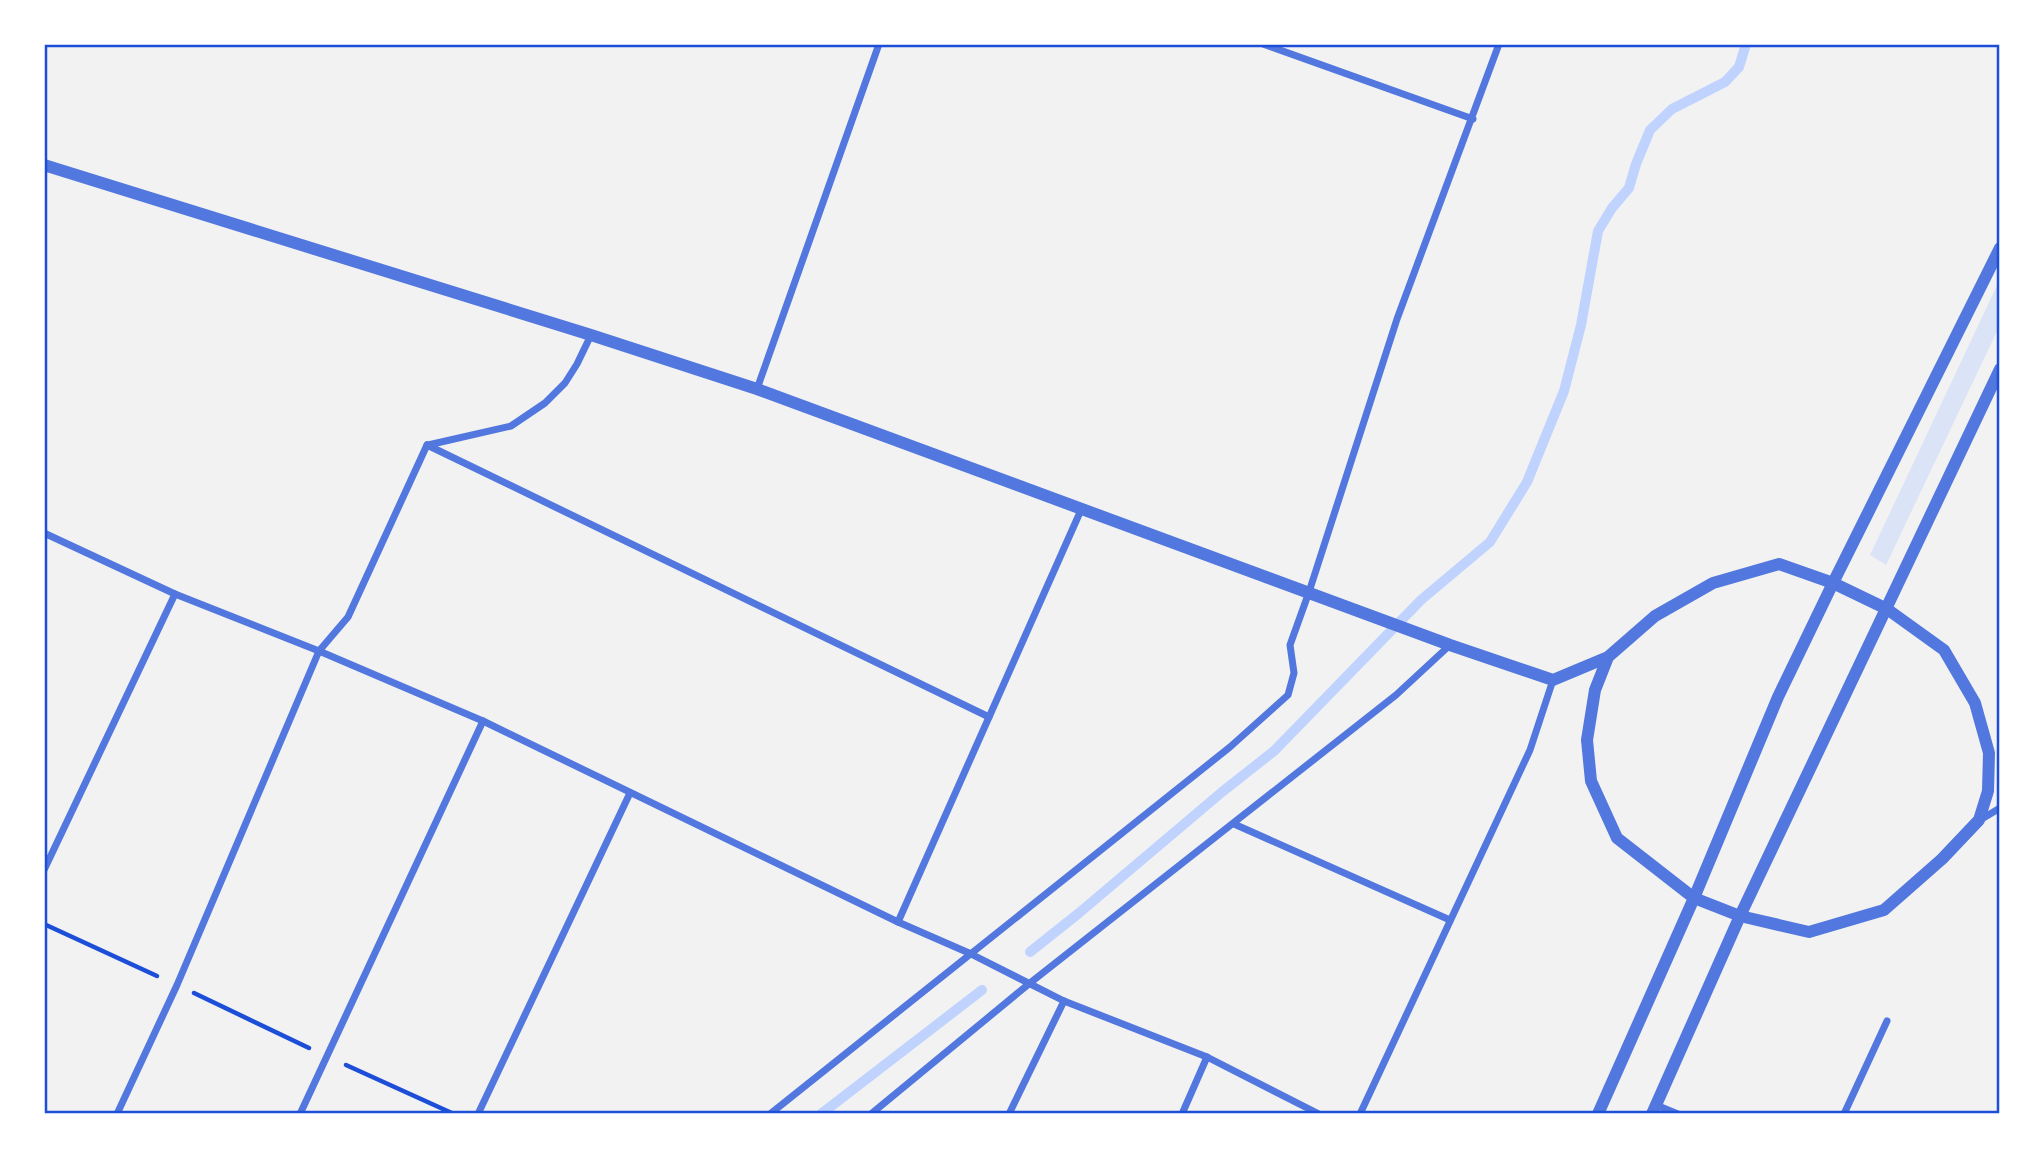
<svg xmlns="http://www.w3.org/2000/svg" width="2044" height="1158" viewBox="0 0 2044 1158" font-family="'Zilla Slab',serif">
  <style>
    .green { fill: #dbe4f7 }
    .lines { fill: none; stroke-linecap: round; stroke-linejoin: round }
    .stream { stroke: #bfd3fe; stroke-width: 10 }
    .path { stroke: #1d4ed8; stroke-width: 4.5 }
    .minor { stroke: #5277de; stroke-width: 7 }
    .tertiary { stroke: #5277de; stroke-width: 12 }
    .neatline { fill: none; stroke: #1d4ed8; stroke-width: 2.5 }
  </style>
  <rect width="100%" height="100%" fill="#f2f2f2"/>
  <polygon class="green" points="2000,279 2000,325 1886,565 1870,555"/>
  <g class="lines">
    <g class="stream">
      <polyline points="1030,952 1079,913 1222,792 1274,751 1421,600 1490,542 1527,482 1564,391 1581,325 1598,231 1612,208 1629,188 1636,164 1650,130 1672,109 1725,82 1739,67 1746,44"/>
      <polyline points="821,1114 982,990"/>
    </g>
    <g class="path">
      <polyline points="44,924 157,976"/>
      <polyline points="194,993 309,1048"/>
      <polyline points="346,1065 454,1114"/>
    </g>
    <g class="minor">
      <polyline points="1263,44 1473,119"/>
      <polyline points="757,389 879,44"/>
      <polyline points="427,445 989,717"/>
      <polyline points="428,445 511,426 545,403 565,383 577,364 591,335"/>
      <polyline points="44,533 175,594 319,651 483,721 898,922 969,953 1064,1001 1207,1057 1319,1114"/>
      <polyline points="1980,820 2000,808"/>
      <polyline points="1234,824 1450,920"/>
      <polyline points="44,870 175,594"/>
      <polyline points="898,922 1081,510"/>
      <polyline points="1656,1105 1678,1114"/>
      <polyline points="117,1114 177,985 319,651 348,617 427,445"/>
      <polyline points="300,1114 483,721"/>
      <polyline points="478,1114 630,793"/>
      <polyline points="770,1114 1230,747 1288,695 1294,673 1290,645 1309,592 1397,319 1499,44"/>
      <polyline points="871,1114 1030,983 1396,695 1450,645"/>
      <polyline points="1009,1114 1064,1001"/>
      <polyline points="1182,1114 1207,1057"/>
      <polyline points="1360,1114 1530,750 1553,680"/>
      <polyline points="1844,1114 1887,1021"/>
    </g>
    <g class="tertiary">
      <polyline points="44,165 591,335 757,389 1450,645 1553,680 1608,657 1655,616 1713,583 1779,564 1833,583 1887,609 1944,650 1975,703 1989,753 1988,791 1979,820 1942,859 1884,910 1809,932 1740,916 1694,898 1617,838 1591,781 1587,740 1595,690 1608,657"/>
      <polyline points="1598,1114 1694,898 1778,697 1833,583 2000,248"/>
      <polyline points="1652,1114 1740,916 2000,369"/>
    </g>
  </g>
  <rect width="2044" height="1158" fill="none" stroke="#ffffff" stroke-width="91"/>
  <rect x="46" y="46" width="1952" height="1066" class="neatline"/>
</svg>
